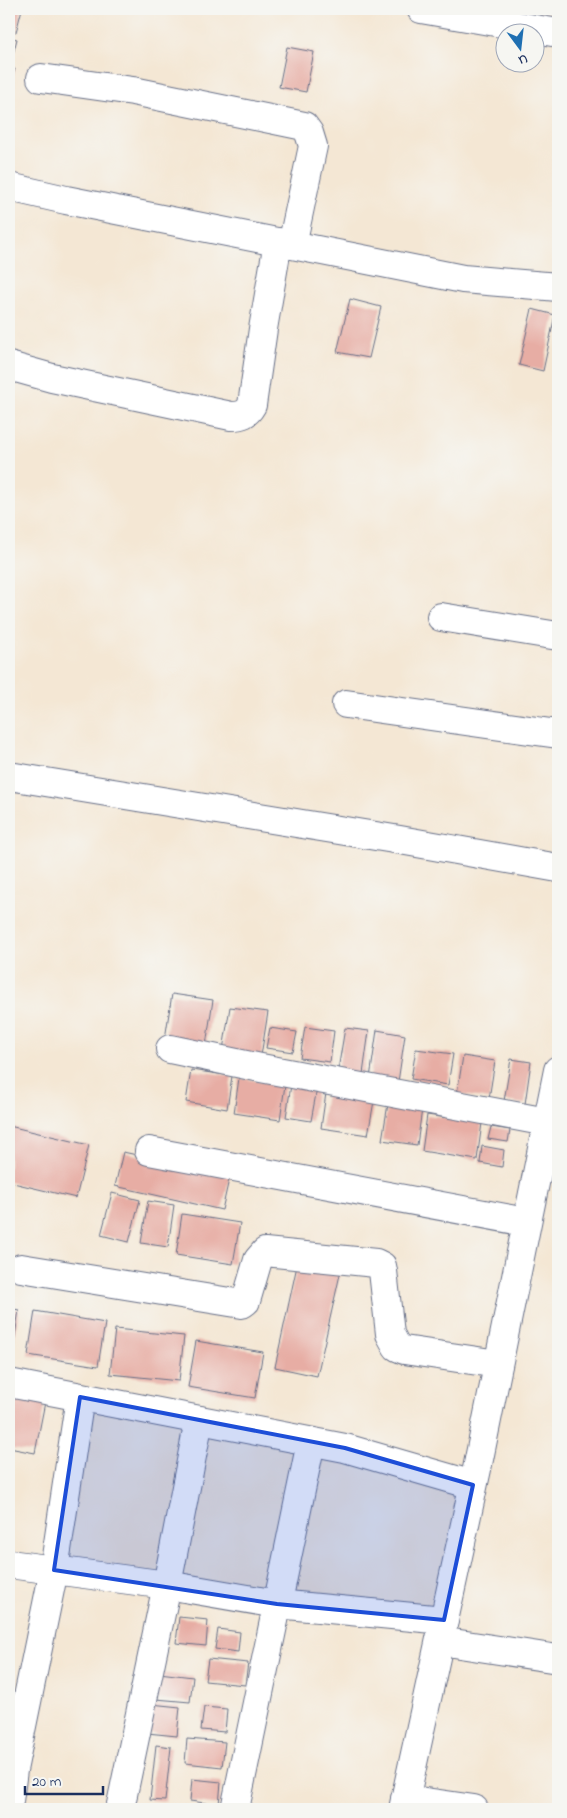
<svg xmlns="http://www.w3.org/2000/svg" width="567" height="1818" viewBox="0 0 567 1818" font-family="'Indie Flower',sans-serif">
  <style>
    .building { fill: #e7ada4 }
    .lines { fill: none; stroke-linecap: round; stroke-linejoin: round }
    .minor-casing { stroke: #676f87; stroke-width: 30 }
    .minor { stroke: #fff; stroke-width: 28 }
    .marked { fill: #1d4ed8; fill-opacity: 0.2; stroke: #1d4ed8; stroke-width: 4; stroke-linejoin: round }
  </style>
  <rect width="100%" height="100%" fill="#f6f6f2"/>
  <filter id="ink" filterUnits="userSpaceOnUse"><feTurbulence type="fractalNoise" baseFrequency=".02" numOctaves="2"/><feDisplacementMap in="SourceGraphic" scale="10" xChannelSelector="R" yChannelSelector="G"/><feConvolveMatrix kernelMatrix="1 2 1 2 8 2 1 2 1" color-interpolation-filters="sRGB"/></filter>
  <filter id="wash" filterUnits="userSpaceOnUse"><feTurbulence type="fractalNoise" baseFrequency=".0096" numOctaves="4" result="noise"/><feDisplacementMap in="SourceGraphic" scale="20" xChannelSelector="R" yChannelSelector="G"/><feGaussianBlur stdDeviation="1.12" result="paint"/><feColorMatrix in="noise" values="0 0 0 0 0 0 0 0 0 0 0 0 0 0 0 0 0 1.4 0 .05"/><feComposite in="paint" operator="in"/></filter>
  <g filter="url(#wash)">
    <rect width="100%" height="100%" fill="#f4e7d4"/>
    <g id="blocks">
      <g class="building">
        <polygon points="9,9 22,9 16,32 9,30"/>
        <polygon points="9,37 17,39 11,62 9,61"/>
        <polygon points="287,47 314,52 306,92 279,87"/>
        <polygon points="9,67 15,69 9,88"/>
        <polygon points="350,299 381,307 369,358 337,352"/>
        <polygon points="532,309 555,315 543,371 519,365"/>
        <polygon points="172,994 213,1000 206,1045 165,1039"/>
        <polygon points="230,1007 268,1012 261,1056 223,1050"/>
        <polygon points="305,1027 334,1031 330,1062 300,1058"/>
        <polygon points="270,1028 297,1032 293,1052 266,1048"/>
        <polygon points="345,1028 369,1031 363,1074 338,1070"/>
        <polygon points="377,1030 405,1035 398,1082 370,1078"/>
        <polygon points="416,1049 453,1054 448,1085 411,1079"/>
        <polygon points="463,1056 495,1061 489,1099 457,1094"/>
        <polygon points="511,1059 531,1062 525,1104 504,1101"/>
        <polygon points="191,1070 232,1076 227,1109 186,1102"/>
        <polygon points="239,1078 285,1085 280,1120 234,1113"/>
        <polygon points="291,1085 317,1088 311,1121 286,1117"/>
        <polygon points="326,1093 374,1101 368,1135 321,1128"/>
        <polygon points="388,1104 422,1109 417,1145 382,1140"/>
        <polygon points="427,1115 482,1123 477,1160 422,1151"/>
        <polygon points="9,1126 89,1145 76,1198 9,1182"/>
        <polygon points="491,1127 510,1130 508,1142 488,1139"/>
        <polygon points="482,1146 504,1150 502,1167 480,1163"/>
        <polygon points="123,1152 230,1175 222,1210 115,1186"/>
        <polygon points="112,1193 140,1200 129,1242 101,1235"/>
        <polygon points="148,1201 174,1205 168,1247 141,1243"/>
        <polygon points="182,1214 240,1223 233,1264 176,1255"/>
        <polygon points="298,1261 341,1270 317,1376 275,1367"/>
        <polygon points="9,1308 19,1310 12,1355 9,1355"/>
        <polygon points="35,1311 105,1323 98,1366 28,1355"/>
        <polygon points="115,1329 184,1336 179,1381 110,1374"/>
        <polygon points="196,1341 263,1352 255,1398 188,1387"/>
        <polygon points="9,1395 45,1402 35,1453 9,1448"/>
        <polygon points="179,1617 208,1620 206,1646 176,1643"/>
        <polygon points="218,1629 240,1632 238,1652 215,1649"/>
        <polygon points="208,1659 248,1663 245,1685 205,1681"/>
        <polygon points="159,1673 193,1677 190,1702 156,1699"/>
        <polygon points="151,1704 180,1707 177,1736 147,1733"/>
        <polygon points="204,1707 227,1709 225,1732 201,1730"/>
        <polygon points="187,1739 225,1742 222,1767 185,1763"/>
        <polygon points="156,1745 171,1747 165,1801 150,1800"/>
        <polygon points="192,1779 221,1782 219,1805 190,1801"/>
      </g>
    </g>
  </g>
  <g filter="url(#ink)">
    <use href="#blocks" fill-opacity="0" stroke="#676f87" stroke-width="1"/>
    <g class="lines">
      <g class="minor-casing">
        <g id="minor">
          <polyline points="421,9 558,33"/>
          <polyline points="41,78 133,91 304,126 309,133 313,146 292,245"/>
          <polyline points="9,187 66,200 463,279 558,287"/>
          <path d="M9,366L52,378L231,416C242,416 247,414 252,405L263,329L278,242"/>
          <polyline points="441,617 558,636"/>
          <polyline points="346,704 558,734"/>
          <polyline points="9,776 400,840 558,868"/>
          <polyline points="170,1049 261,1068 547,1122"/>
          <polyline points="149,1151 526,1222"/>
          <polyline points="21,1268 242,1304 246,1301 258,1260 265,1252 376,1263 382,1266 383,1271 390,1334 397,1347 404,1350 498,1364"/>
          <polyline points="9,1383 345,1448 473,1485"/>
          <polyline points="9,1564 167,1585 277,1604 444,1620"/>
          <polyline points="440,1641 558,1659"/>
          <polyline points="405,1799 474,1809"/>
          <polyline points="9,1801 13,1770 54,1570 80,1397"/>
          <polyline points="120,1809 167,1585 199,1420"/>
          <polyline points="235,1809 311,1442"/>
          <polyline points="403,1809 477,1469 558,1070"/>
        </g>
      </g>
      <use href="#minor" class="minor"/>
    </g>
  </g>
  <path class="marked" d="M80,1397L345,1448L473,1485L444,1620L277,1604L54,1570Z"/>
  <rect width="567" height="1818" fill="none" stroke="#f6f6f2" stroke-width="30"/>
  <g transform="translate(520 48) rotate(165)"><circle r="24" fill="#f6f6f2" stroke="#9ea6b7"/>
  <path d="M0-4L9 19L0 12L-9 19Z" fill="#1f6fb2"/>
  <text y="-8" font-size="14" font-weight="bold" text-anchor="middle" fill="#1b2f5e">U</text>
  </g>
  <path d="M25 1786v8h78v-8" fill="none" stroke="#1b2f5e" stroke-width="2.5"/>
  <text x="32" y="1786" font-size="15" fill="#1b2f5e" stroke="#f6f6f2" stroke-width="4" paint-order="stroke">20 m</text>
</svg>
